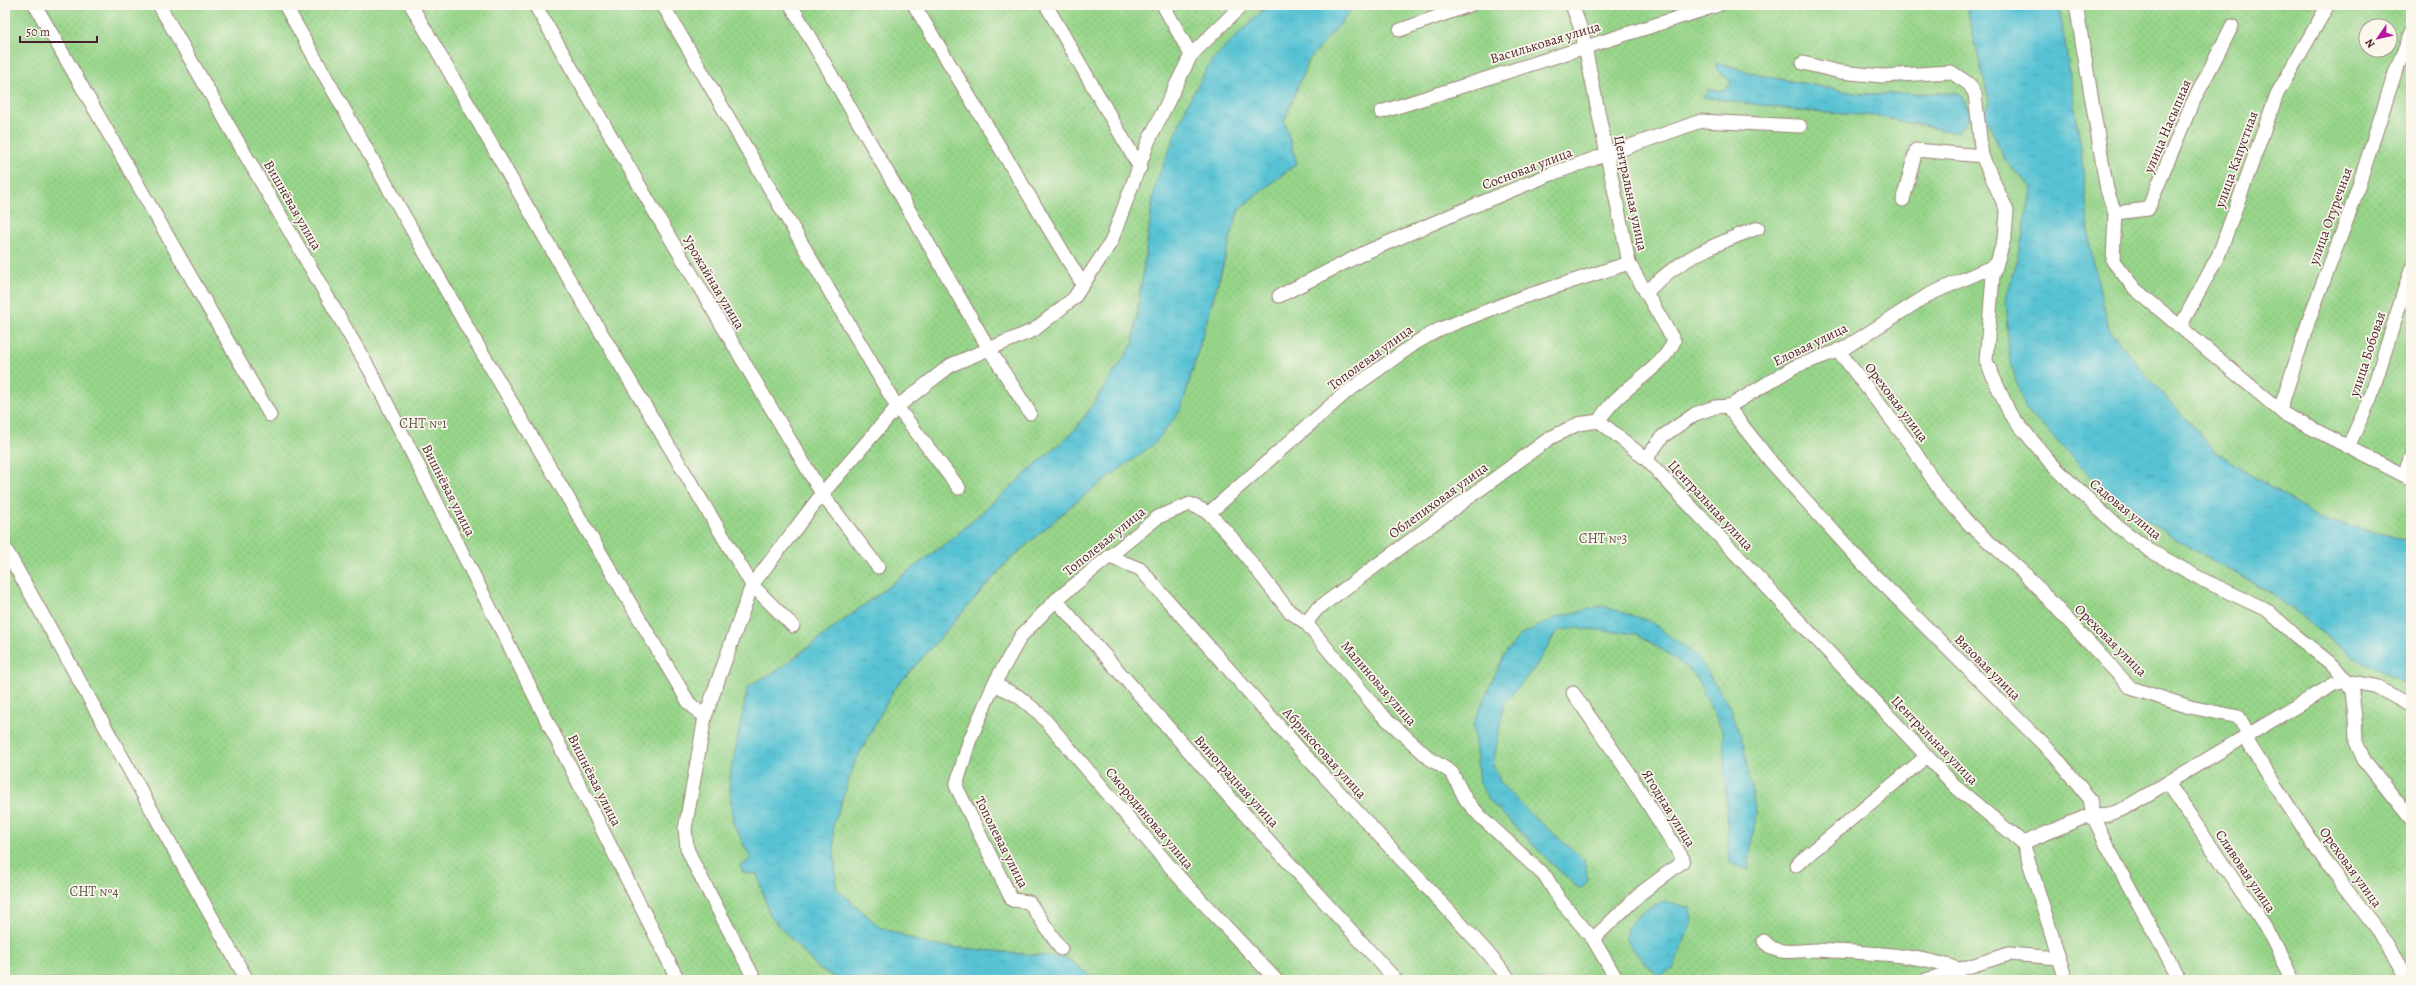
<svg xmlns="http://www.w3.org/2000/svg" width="2416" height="985" viewBox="0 0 2416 985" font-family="Alegreya,serif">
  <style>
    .garden { fill: url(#garden-dots); stroke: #707a5a; fill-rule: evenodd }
    .water { fill: url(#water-ripples); stroke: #527180 }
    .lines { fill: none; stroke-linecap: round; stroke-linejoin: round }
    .minor-casing { stroke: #9b8177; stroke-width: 15 }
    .minor { stroke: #fff; stroke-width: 13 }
    .labels { text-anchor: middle; stroke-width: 3.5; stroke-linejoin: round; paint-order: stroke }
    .street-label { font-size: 14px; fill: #4a1f2b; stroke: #fbf7ec }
    .park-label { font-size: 14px; fill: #615648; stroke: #fbf7ec }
  </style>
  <defs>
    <pattern id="garden-dots" width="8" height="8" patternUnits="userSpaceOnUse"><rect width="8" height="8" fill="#97d58a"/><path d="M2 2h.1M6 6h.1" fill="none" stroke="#84b677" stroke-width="1.8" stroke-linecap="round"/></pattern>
    <pattern id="water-ripples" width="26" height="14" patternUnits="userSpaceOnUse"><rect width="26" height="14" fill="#59c3d4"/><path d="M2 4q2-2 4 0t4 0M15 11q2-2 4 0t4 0" fill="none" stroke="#4fa7b6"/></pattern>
  </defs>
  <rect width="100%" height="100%" fill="#fbf7ec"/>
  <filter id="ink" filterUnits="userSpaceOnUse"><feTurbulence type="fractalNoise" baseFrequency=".025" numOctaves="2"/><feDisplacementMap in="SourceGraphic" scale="8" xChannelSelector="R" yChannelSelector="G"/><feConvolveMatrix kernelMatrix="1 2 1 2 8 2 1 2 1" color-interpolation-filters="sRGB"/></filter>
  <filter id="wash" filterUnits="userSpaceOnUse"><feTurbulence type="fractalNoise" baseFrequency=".012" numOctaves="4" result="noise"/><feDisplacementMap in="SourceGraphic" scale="16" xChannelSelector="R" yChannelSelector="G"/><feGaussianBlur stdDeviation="0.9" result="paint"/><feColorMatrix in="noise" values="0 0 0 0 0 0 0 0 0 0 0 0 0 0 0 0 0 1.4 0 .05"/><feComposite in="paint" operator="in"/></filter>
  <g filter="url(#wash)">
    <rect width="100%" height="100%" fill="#ece3c3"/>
    <g class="garden">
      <polygon points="5,5 1268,5 1261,11 1155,185 1133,344 1076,429 954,537 778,670 748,686 733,823 751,859 741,866 744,873 757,874 770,916 818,968 839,980 5,980"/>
      <polygon points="1356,5 1966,5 1989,101 1985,112 1971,113 1959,93 1860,94 1758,75 1717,62 1717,70 1732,83 1723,90 1709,90 1704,97 1803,111 1877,116 1956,133 1971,115 1985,114 2005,161 2032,187 2022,239 2098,484 2177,540 2268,591 2355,657 2411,687 2411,980 1096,980 1066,958 929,945 880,927 836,888 833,826 855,762 893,691 1007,562 1181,410 1239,209 1297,163 1284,121 1308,61"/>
      <path d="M2059,5H2411V541L2320,519L2216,452L2148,378L2109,329L2090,247L2081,148ZM2366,26H2390V50H2366Z"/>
    </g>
    <g class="water">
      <polygon points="1268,5 1356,5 1308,61 1284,121 1297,163 1239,209 1181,410 1155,443 1072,505 1007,562 893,691 855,762 833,826 836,888 880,927 929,945 1066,958 1096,980 839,980 818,968 770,916 757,874 744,873 740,866 751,859 733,823 729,781 748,686 778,670 954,537 1076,429 1133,344 1155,185 1188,103 1211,61"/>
      <polygon points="1966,5 2059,5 2081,148 2090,247 2109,329 2148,378 2216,452 2320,519 2411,541 2411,687 2355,657 2268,591 2176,540 2098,484 2025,408 2010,362 2005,302 2022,239 2032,187 2005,161 1985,114 1971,115 1957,133 1877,116 1803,111 1703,97 1709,90 1723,90 1732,83 1717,70 1717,62 1758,75 1860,94 1959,93 1971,113 1985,112 1989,101"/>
      <polygon points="1601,606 1650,621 1697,656 1730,707 1743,743 1756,814 1748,870 1729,863 1723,732 1695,675 1672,656 1637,634 1577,628 1557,631 1536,666 1504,704 1493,766 1502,785 1531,814 1584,860 1588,880 1581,890 1553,865 1488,799 1479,782 1473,723 1504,655 1520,635 1557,617"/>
      <path d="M1664,901L1690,908L1692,922L1673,969L1659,976C1651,968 1632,952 1628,942C1620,921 1650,907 1664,901Z"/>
    </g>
  </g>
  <g filter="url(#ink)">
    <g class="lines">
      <g class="minor-casing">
        <g id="minor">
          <polyline points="35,5 270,415"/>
          <polyline points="159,5 372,374 678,980"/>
          <polyline points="285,5 467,327 689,703 705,717"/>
          <polyline points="411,5 563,269 752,585 793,626"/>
          <polyline points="535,5 656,214 822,494 878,567"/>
          <polyline points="663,5 897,407 959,488"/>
          <polyline points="791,5 989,349 1030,413"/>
          <polyline points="914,5 1083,285"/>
          <polyline points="1046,5 1140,168"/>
          <polyline points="1163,5 1191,55"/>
          <path d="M1572,5L1582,32L1629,263L1674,341C1662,371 1617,388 1599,421L1646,459L1957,788L2023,843L2066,980"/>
          <polyline points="2076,5 2107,190 2115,213 2113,261 2135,289 2284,414 2411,479"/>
          <polyline points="1400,30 1470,5"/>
          <polyline points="1803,63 1840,72 1882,76 1951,72 1969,84 1975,94 1982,156 2007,211 2005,236 1993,276 1986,361 2010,414 2050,462 2077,489 2117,526 2149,550 2203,580 2267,610 2296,636 2334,666 2346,681 2375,686 2411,706"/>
          <polyline points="1381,112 1718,5"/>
          <polyline points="1903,200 1916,150 1982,156"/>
          <polyline points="2115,213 2148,209 2190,108 2232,26"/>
          <path d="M1646,293C1676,260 1717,243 1758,228"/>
          <polyline points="1279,296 1364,253 1459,212 1551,174 1701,121 1800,126"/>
          <polyline points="2180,327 2219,254 2277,94 2328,5"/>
          <polyline points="1838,350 1907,440 1941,492 1970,525 2025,574 2131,688 2190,707 2239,717 2245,728 2249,744 2278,790 2329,867 2388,944 2406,980"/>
          <polyline points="1727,406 1772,463 1864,565 2054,755 2090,799 2093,816 2107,846 2180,980"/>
          <polyline points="2280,410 2310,317 2351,209 2395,73 2411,33"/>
          <polyline points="2348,447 2370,399 2411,269"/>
          <polyline points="1646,459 1663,436 1695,414 1715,407 1730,406 1794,367 1843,349 1928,295 1996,265"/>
          <polyline points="2404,475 2411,456"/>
          <polyline points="1209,513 1232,538 1289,611 1306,623 1380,713 1429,758 1452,773 1466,800 1480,816 1546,877 1559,899 1593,939 1617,980"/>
          <polyline points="5,548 247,980"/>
          <polyline points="1110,557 1140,569 1301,751 1486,951 1510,980"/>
          <polyline points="1056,600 1238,807 1396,980"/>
          <polyline points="1306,623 1317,609 1550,438 1578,424 1599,421"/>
          <polyline points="994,684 1018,696 1040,714 1179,877 1276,980"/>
          <polyline points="1573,693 1626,769 1683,859 1682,862 1641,893 1593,939"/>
          <polyline points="2168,783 2268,931 2293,980"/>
          <polyline points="2023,843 2085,817 2108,815 2123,809 2334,684 2346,681 2352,692 2355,717 2356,742 2364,760 2411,819"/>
          <polyline points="1796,865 1927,756"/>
          <path d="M1764,941C1770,948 1774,950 1782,951C1793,953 1805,950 1816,950C1864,953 1914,953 1959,969"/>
          <polyline points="1061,949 1029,902 1012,900 956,786 969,742 994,684 1021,636 1056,600 1158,517 1190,504 1209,513 1344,394 1417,342 1440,329 1520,298 1629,263"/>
          <polyline points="755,980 694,864 687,848 685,829 705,717 752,585 822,494 897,407 951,365 1034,330 1074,298 1111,242 1149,140 1191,55 1242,5"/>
          <polyline points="1926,980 2009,954 2059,958"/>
        </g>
      </g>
      <use href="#minor" class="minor"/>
    </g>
  </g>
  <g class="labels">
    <g class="street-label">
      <text transform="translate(1545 42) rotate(-17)" y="5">Васильковая улица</text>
      <text transform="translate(2167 126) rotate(-67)" y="5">улица Насыпная</text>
      <text transform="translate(2236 159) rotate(-70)" y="5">улица Капустная</text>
      <text transform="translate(1527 168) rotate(-21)" y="5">Сосновая улица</text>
      <text transform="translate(1631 193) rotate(78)" y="5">Центральная улица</text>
      <text transform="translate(293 205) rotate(60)" y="5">Вишнёвая улица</text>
      <text transform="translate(2330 216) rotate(-70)" y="5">улица Огуречная</text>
      <text transform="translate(714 282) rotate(59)" y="5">Урожайная улица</text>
      <text transform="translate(1810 344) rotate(-26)" y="5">Еловая улица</text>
      <text transform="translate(2367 354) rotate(-72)" y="5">улица Бобовая</text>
      <text transform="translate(1370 357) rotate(-36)" y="5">Тополевая улица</text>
      <text transform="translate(1897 402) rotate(53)" y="5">Ореховая улица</text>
      <text transform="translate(449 490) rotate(63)" y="5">Вишнёвая улица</text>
      <text transform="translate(1438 500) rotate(-36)" y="5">Облепиховая улица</text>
      <text transform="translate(1711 505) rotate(47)" y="5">Центральная улица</text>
      <text transform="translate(2126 509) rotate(39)" y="5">Садовая улица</text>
      <text transform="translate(1104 541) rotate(-39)" y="5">Тополевая улица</text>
      <text transform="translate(2111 640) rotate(45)" y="5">Ореховая улица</text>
      <text transform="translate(1988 667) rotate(45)" y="5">Вязовая улица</text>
      <text transform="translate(1379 683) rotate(49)" y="5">Малиновая улица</text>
      <text transform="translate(1935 740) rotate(46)" y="5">Центральная улица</text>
      <text transform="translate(1325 753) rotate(48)" y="5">Абрикосовая улица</text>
      <text transform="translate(595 780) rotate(63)" y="5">Вишнёвая улица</text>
      <text transform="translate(1237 781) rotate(48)" y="5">Виноградная улица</text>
      <text transform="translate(1669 808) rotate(58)" y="5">Ягодная улица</text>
      <text transform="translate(1150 818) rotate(50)" y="5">Смородиновая улица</text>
      <text transform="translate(1002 842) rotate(63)" y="5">Тополевая улица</text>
      <text transform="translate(2351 867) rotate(54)" y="5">Ореховая улица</text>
      <text transform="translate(2246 871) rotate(56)" y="5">Сливовая улица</text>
    </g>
    <g class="park-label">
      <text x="423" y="428">СНТ №1</text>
      <text x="1603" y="543">СНТ №3</text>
      <text x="94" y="896">СНТ №4</text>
    </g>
  </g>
  <rect width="2416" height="985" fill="none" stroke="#fbf7ec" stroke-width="20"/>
  <g transform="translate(2378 38) rotate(236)"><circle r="19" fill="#fbf7ec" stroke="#b4a19f"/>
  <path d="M0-3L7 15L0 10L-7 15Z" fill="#b5179e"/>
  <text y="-6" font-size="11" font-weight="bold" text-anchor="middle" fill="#4a1f2b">N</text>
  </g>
  <path d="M20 36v6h77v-6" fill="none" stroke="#4a1f2b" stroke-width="2"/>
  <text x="26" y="36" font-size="12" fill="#4a1f2b" stroke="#fbf7ec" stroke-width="3" paint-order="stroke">50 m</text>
</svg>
